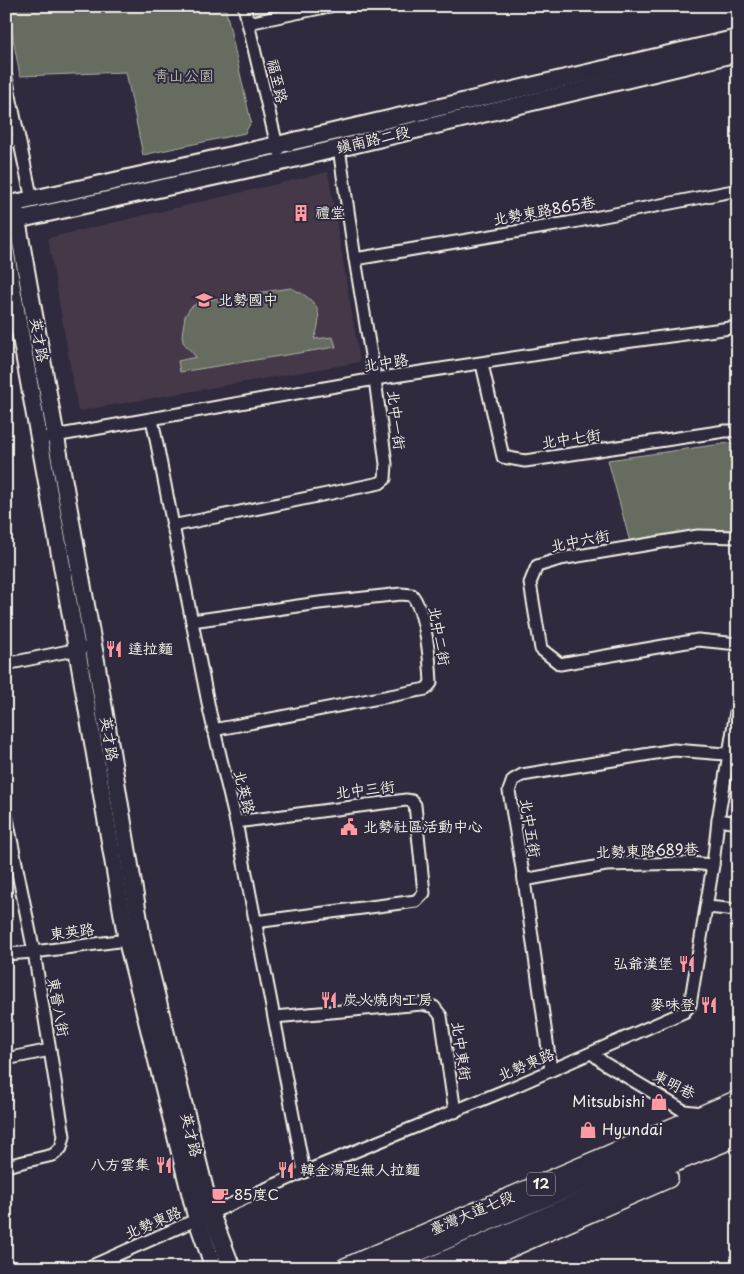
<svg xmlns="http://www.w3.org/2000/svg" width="744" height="1274" viewBox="0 0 744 1274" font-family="'Playpen Sans','LXGW WenKai TC',sans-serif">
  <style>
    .built { fill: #443949 }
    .green { fill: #666d60; stroke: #adafa4 }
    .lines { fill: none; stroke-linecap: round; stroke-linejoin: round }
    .street-casing { stroke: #f4f1e8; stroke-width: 15 }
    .secondary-casing { stroke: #f4f1e8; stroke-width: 20 }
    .primary-casing { stroke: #f4f1e8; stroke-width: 22 }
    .street { stroke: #2f2a3d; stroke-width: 11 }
    .secondary { stroke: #2f2a3d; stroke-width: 16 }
    .primary { stroke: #2f2a3d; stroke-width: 19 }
    .labels { text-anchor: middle; stroke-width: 4; stroke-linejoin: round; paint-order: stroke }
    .shield { fill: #2f2a3d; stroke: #b9b5b5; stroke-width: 1 }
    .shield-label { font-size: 14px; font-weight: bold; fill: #f4f1e8 }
    .park-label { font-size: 15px; fill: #b4b6ab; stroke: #2f2a3d }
    .street-label { font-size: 15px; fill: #f4f1e8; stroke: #2f2a3d }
    .poi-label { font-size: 15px; fill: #f4f1e8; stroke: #2f2a3d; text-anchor: start }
  </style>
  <rect width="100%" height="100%" fill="#2f2a3d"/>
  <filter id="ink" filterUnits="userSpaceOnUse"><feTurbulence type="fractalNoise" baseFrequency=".02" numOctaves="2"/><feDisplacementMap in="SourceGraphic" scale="10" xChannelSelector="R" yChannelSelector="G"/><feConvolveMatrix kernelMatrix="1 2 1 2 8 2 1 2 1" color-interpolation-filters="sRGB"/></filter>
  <g filter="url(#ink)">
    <polygon class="built" points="328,172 360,362 78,411 48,238"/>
    <g class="green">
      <polygon points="7,6 225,6 251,122 245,133 143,155 126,72 20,76"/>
      <path d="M291,288C317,300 325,311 314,339L333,337L336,347L180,372L178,361L196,357L183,342L182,335L185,316L190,308L200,301Z"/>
      <polygon points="729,443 738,444 738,533 698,533 630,542 608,460"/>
    </g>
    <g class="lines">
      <g class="street-casing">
        <g id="street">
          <polyline points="244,6 278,150"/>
          <polyline points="248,23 330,6"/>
          <polyline points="6,77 32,200"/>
          <polyline points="6,142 19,140"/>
          <polyline points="355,259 568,223 738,190"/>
          <polyline points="482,364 503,457 525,461 725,431 738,431"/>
          <polyline points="152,419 210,713 236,822 304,1172"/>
          <polyline points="49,437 375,379 572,349 738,327"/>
          <polyline points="172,526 380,483 385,479 386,464 375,379 355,259 339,148"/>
          <polyline points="738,537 698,536 560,559 537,566 530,583 541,649 560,664 698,640 738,644"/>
          <path d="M192,621L319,603L401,594L412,595C426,613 430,660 431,683L426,689L213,730"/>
          <polyline points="6,664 83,648"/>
          <polyline points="6,814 34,952 64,1136 61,1148 53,1155 6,1166"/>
          <polyline points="718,820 738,823"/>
          <polyline points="236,822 406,800 412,801 415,805 424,893 416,901 255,922"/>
          <polyline points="524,880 606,865 689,863 713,865"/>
          <polyline points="707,907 738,910"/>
          <polyline points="6,954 34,952 134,939"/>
          <polyline points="274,1017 422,1004 434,1007 441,1016 455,1112"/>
          <polyline points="592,1053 604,1063 684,1111 702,1113"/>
          <polyline points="6,1059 50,1050"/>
          <polyline points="551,1070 524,880 509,791 513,780 522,775 674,750 738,755"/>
          <polyline points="87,1268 304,1172 511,1088 684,1012 690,1005 713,865 718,820 738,700"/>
        </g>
      </g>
      <g class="secondary-casing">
        <g id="secondary">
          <polyline points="14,203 96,661 142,938 211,1214 232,1268"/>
          <polyline points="6,205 277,145 738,38"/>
          <polyline points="7,222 281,162 738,53"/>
          <polyline points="6,254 77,649 127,941 197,1220 214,1268"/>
        </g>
      </g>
      <g class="primary-casing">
        <g id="primary">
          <polyline points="345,1268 738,1100"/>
          <polyline points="380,1268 485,1222 738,1116"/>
          <polyline points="429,1268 636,1178 738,1136"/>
          <polyline points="463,1268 668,1178"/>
        </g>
      </g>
      <use href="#street" class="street"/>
      <use href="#secondary" class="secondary"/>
      <use href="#primary" class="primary"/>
    </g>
  </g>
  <defs>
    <g id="building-bare" transform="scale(1.35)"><path d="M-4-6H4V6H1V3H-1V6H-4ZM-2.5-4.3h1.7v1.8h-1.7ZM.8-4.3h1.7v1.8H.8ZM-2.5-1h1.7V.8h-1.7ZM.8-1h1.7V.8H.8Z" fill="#ff9aa2" stroke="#2f2a3d" stroke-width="2.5" paint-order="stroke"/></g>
    <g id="school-bare" transform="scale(1.35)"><path d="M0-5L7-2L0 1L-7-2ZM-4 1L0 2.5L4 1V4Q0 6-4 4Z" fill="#ff9aa2" stroke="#2f2a3d" stroke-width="2.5" paint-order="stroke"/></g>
    <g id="restaurant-bare" transform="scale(1.35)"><path d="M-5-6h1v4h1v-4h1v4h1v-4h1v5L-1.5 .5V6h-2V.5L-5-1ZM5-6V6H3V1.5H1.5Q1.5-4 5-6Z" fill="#ff9aa2" stroke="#2f2a3d" stroke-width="2.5" paint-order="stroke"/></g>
    <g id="civic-bare" transform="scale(1.35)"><path d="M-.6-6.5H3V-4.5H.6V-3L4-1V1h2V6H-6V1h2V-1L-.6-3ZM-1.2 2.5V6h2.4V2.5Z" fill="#ff9aa2" stroke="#2f2a3d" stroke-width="2.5" paint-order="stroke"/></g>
    <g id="shop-bare" transform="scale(1.35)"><path d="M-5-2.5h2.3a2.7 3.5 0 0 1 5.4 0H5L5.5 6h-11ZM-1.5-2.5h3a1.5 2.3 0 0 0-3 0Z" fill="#ff9aa2" stroke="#2f2a3d" stroke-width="2.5" paint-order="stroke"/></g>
    <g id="cafe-bare" transform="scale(1.35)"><path d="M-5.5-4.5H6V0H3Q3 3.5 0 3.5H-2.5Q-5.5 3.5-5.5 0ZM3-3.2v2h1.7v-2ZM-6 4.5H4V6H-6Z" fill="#ff9aa2" stroke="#2f2a3d" stroke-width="2.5" paint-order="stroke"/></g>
  </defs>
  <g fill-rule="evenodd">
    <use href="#building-bare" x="301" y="213"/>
    <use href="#school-bare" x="204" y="300"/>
    <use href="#restaurant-bare" x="114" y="649"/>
    <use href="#civic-bare" x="349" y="827"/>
    <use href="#restaurant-bare" x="687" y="964"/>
    <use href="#restaurant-bare" x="329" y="1000"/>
    <use href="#restaurant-bare" x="709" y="1005"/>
    <use href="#shop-bare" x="659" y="1102"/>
    <use href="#shop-bare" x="588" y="1130"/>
    <use href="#restaurant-bare" x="164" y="1165"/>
    <use href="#restaurant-bare" x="286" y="1170"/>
    <use href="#cafe-bare" x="220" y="1195"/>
  </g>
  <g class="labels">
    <rect class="shield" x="527" y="1172.5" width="28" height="23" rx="4"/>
    <g class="shield-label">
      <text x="541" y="1189">12</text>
    </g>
    <g class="park-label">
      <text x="184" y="81">青山公園</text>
    </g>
    <g class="street-label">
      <text transform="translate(277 81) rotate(77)" y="5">福至路</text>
      <text transform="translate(373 140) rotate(-13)" y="5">鎮南路二段</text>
      <text transform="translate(544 211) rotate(-10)" y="5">北勢東路865巷</text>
      <text transform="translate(39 340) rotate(80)" y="5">英才路</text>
      <text transform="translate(386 363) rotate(-9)" y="5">北中路</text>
      <text transform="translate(396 420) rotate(83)" y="5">北中一街</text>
      <text transform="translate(571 439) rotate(-8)" y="5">北中七街</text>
      <text transform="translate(580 541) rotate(-11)" y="5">北中六街</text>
      <text transform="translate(439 636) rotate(80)" y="5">北中二街</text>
      <text transform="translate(109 739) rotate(81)" y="5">英才路</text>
      <text transform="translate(365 790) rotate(-7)" y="5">北中三街</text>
      <text transform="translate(244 792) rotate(76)" y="5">北英路</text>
      <text transform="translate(530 828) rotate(81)" y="5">北中五街</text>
      <text transform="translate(647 851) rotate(-2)" y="5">北勢東路689巷</text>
      <text transform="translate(72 932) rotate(-7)" y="5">東英路</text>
      <text transform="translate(58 1007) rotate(80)" y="5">東晉八街</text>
      <text transform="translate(461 1051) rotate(82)" y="5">北中東街</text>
      <text transform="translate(526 1065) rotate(-23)" y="5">北勢東路</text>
      <text transform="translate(674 1085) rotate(27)" y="5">東明巷</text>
      <text transform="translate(191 1135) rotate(76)" y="5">英才路</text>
      <text transform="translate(472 1213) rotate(-23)" y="5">臺灣大道七段</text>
      <text transform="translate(153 1223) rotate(-23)" y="5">北勢東路</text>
    </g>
    <g class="poi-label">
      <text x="315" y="218">禮堂</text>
      <text x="218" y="305">北勢國中</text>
      <text x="128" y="654">達拉麵</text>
      <text x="363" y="832">北勢社區活動中心</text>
      <text x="673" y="969" text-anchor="end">弘爺漢堡</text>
      <text x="343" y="1005">炭火燒肉工房</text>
      <text x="695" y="1010" text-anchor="end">麥味登</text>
      <text x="645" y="1107" text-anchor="end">Mitsubishi</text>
      <text x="602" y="1135">Hyundai</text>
      <text x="150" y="1170" text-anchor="end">八方雲集</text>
      <text x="300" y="1175">韓金湯匙無人拉麵</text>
      <text x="234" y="1200">85度C</text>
    </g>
  </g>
  <rect width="744" height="1274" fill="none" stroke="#2f2a3d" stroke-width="25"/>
  <rect x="12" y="12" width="719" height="1249" fill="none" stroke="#f4f1e8" stroke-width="2" filter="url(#ink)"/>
</svg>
